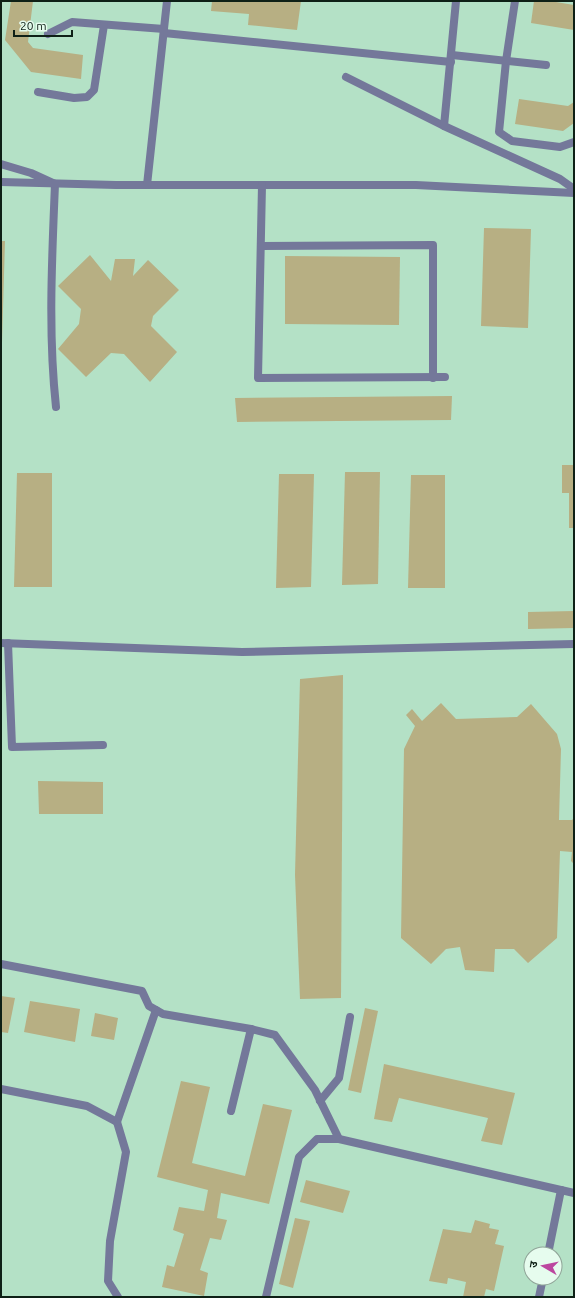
<svg xmlns="http://www.w3.org/2000/svg" width="575" height="1298" viewBox="0 0 575 1298" font-family="Ubuntu,'Noto Sans Devanagari',sans-serif">
  <style>
    .building { fill: #b7af83 }
    .lines { fill: none; stroke-linecap: round; stroke-linejoin: round }
    .street { stroke: #74789a; stroke-width: 8 }
  </style>
  <rect width="100%" height="100%" fill="#b4e1c6"/>
  <g class="building">
    <polygon points="11,1 33,1 28,42 33,48 83,55 81,79 31,72 5,40"/>
    <polygon points="212,1 301,1 297,30 248,25 249,14 211,11"/>
    <polygon points="534,1 550,1 574,5 574,30 531,23"/>
    <polygon points="519,99 568,106 574,102 574,123 563,131 515,124"/>
    <polygon points="484,228 531,229 528,328 481,326"/>
    <polygon points="1,241 5,241 2,343 1,343"/>
    <polygon points="90,255 111,281 115,259 135,259 133,276 148,260 179,290 153,316 151,326 177,352 150,382 124,354 111,353 86,377 58,349 79,324 81,309 58,286"/>
    <polygon points="285,256 400,257 399,325 285,324"/>
    <polygon points="452,396 451,420 237,422 235,398"/>
    <polygon points="562,465 574,465 574,528 569,528 569,493 562,493"/>
    <polygon points="345,472 380,472 378,584 342,585"/>
    <polygon points="17,473 52,473 52,587 14,587"/>
    <polygon points="279,474 314,474 311,587 276,588"/>
    <polygon points="411,475 445,475 445,588 408,588"/>
    <polygon points="574,611 574,628 528,629 528,612"/>
    <polygon points="343,675 341,998 300,999 295,875 300,679"/>
    <polygon points="441,703 456,719 517,717 531,704 557,734 561,749 559,820 572,820 574,818 574,864 571,861 572,852 560,851 557,938 528,963 514,949 495,949 494,972 465,970 460,947 446,949 431,964 401,938 404,749 415,726 406,715 412,709 422,721"/>
    <polygon points="38,781 103,782 103,814 39,814"/>
    <polygon points="1,996 15,998 8,1033 1,1032"/>
    <polygon points="30,1001 80,1009 75,1042 24,1032"/>
    <polygon points="365,1008 378,1011 361,1093 348,1090"/>
    <polygon points="95,1013 118,1018 114,1040 91,1036"/>
    <polygon points="384,1064 515,1093 502,1145 481,1141 488,1118 399,1098 392,1122 374,1119"/>
    <polygon points="181,1081 210,1087 192,1163 245,1176 263,1104 292,1110 269,1204 221,1193 217,1218 227,1220 221,1240 210,1238 200,1270 208,1273 204,1296 162,1287 167,1265 174,1267 184,1234 173,1230 179,1207 204,1211 208,1190 157,1177"/>
    <polygon points="306,1180 350,1191 343,1213 300,1202"/>
    <polygon points="295,1218 310,1221 293,1288 279,1284"/>
    <polygon points="475,1220 490,1224 489,1228 499,1230 495,1244 504,1246 494,1291 486,1289 484,1297 463,1297 466,1282 448,1278 447,1284 429,1281 443,1229 471,1233"/>
  </g>
  <g class="lines">
    <g class="street">
      <polyline points="515,1 506,61 499,132 512,141 560,147 574,142"/>
      <polyline points="164,33 451,62"/>
      <polyline points="48,34 72,22 164,29"/>
      <polyline points="452,55 546,65"/>
      <polyline points="346,77 444,126 560,179 574,189"/>
      <polyline points="38,92 74,98 87,97 94,90 104,25"/>
      <polyline points="444,126 456,1"/>
      <path d="M1,164L31,173L55,184C52,258 48,333 56,407"/>
      <polyline points="1,182 116,185 416,185 574,193"/>
      <polyline points="147,185 167,1"/>
      <polyline points="262,185 258,378 445,377"/>
      <polyline points="261,246 433,245 433,378"/>
      <polyline points="1,643 242,652 574,644"/>
      <polyline points="8,643 12,747 103,745"/>
      <polyline points="1,964 142,991 149,1006 163,1014 251,1029 275,1035 315,1090 339,1139 574,1193"/>
      <polyline points="1,1089 87,1106 117,1122 126,1152 110,1241 108,1281 118,1297"/>
      <polyline points="320,1101 339,1078 350,1017"/>
      <polyline points="231,1111 251,1029"/>
      <polyline points="117,1122 156,1010"/>
      <polyline points="548,1254 561,1190"/>
      <polyline points="266,1297 299,1157 317,1139 339,1139"/>
      <polyline points="539,1297 543,1278"/>
    </g>
  </g>
  <rect width="575" height="1298" fill="none" stroke="#0e2016" stroke-width="4"/>
  <g transform="translate(543 1266) rotate(279)"><circle r="19" fill="#e6fcee" stroke="#90a498"/>
  <path d="M0-3L7 15L0 10L-7 15Z" fill="#bc479f"/>
  <text y="-6" font-size="11" font-weight="bold" text-anchor="middle" fill="#0e2016">उ</text>
  </g>
  <path d="M14 30v6h58v-6" fill="none" stroke="#0e2016" stroke-width="2"/>
  <text x="20" y="30" font-size="12" fill="#0e2016" stroke="#e6fcee" stroke-width="3" paint-order="stroke">20 m</text>
</svg>
